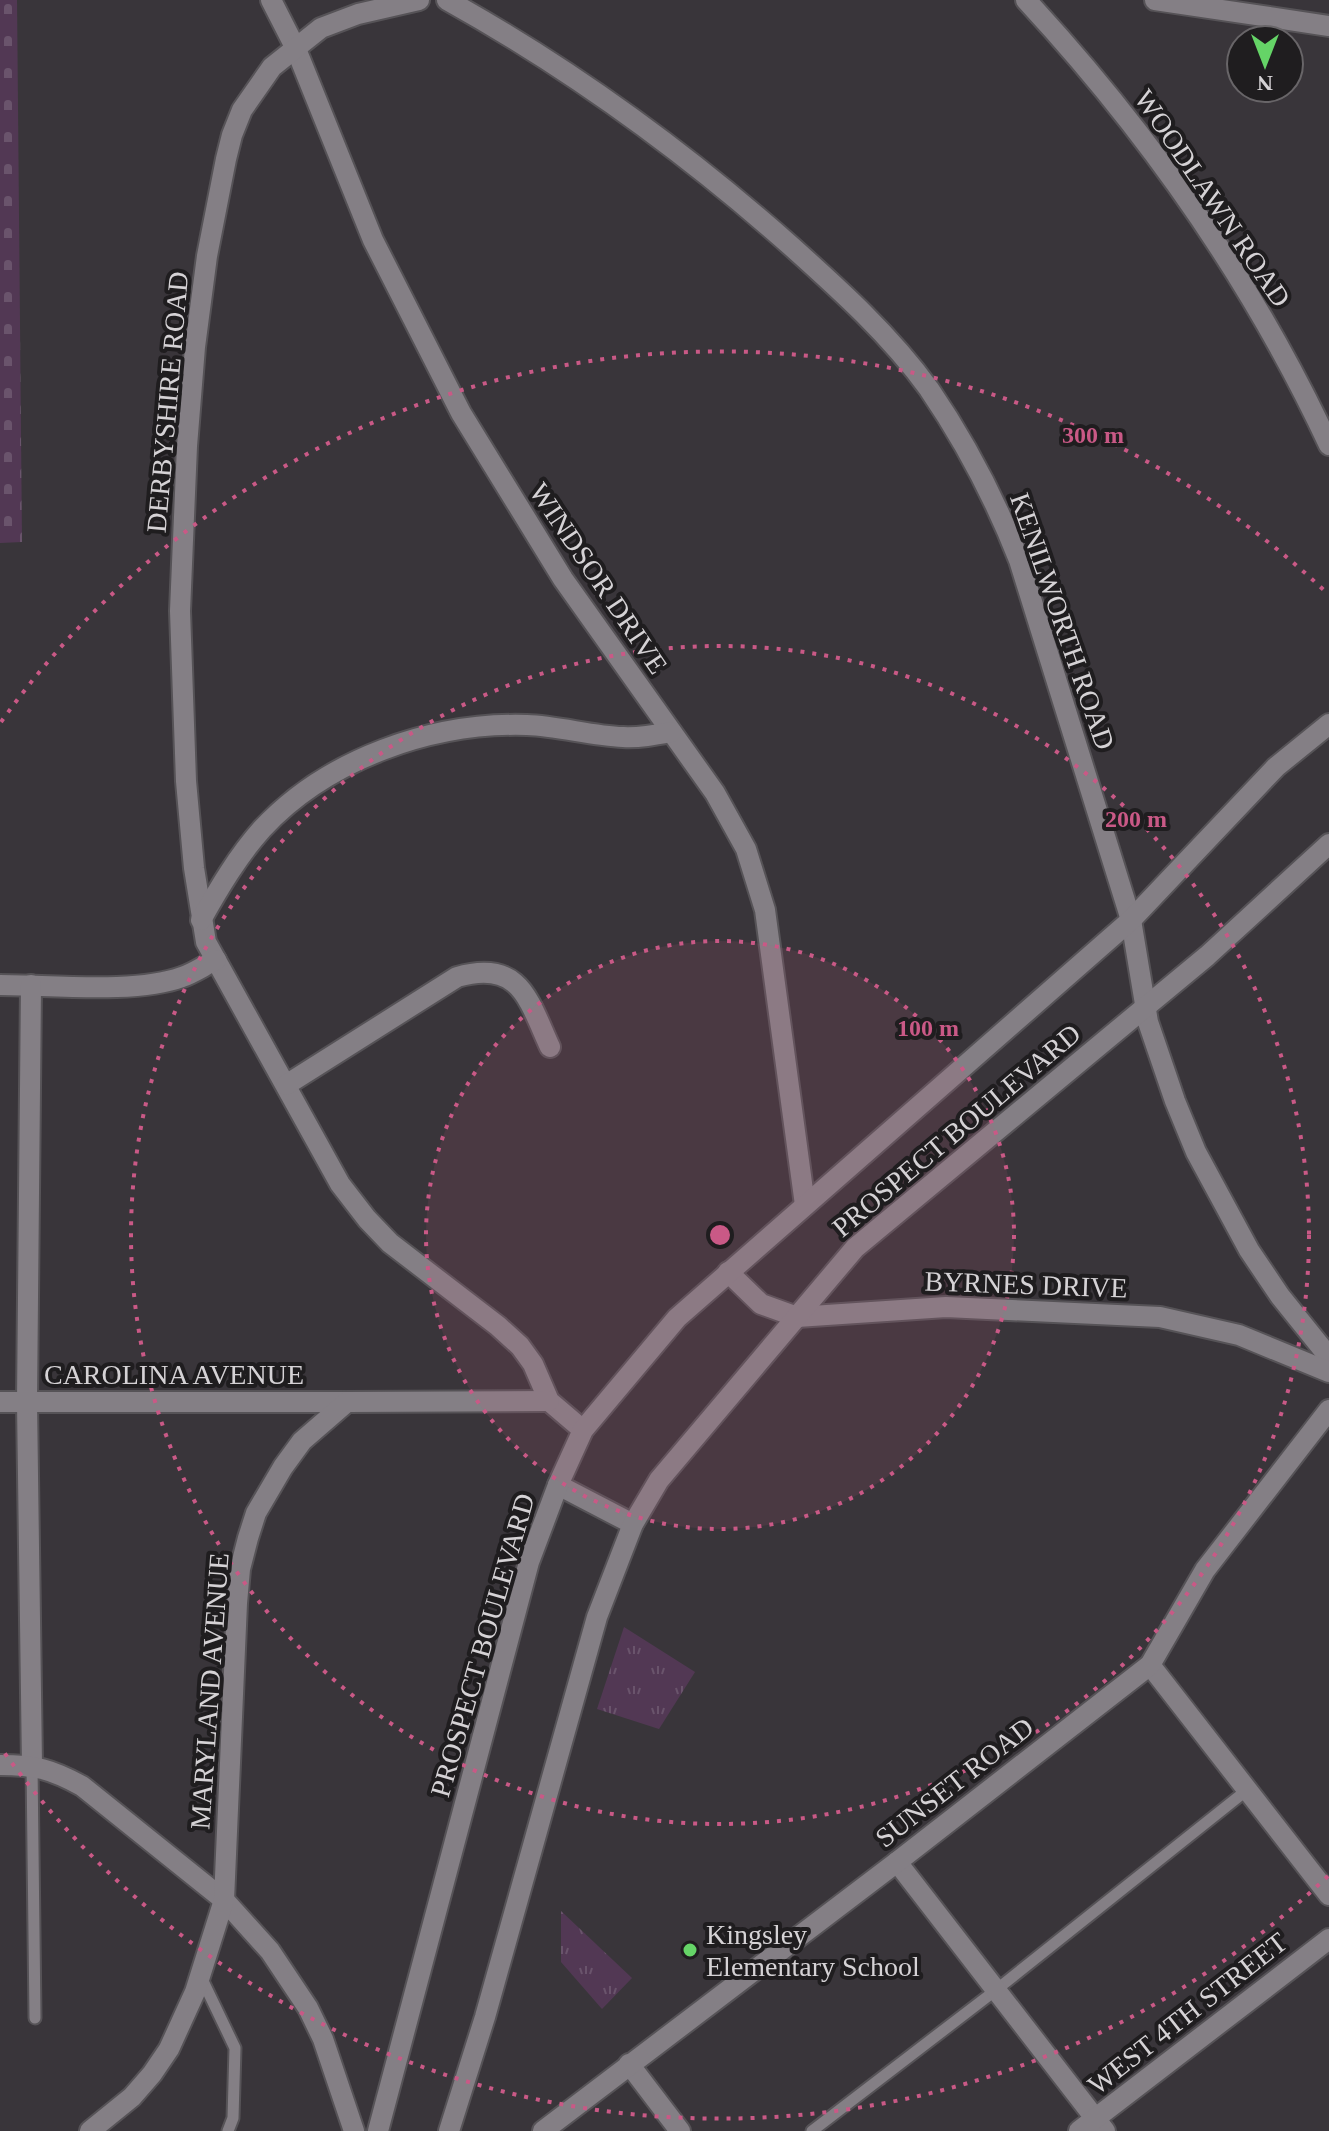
<svg xmlns="http://www.w3.org/2000/svg" width="1329" height="2131" viewBox="0 0 1329 2131" font-family="Georgia,serif">
  <style>
    .grass { fill: url(#grass-tufts) }
    .cemetery { fill: url(#cemetery-stones) }
    .lines { fill: none; stroke-linecap: round; stroke-linejoin: round }
    .lane-casing { stroke: #565357; stroke-width: 15 }
    .street-casing { stroke: #565357; stroke-width: 24 }
    .secondary-casing { stroke: #565357; stroke-width: 24 }
    .lane { stroke: #847f85; stroke-width: 11 }
    .street { stroke: #847f85; stroke-width: 20 }
    .secondary { stroke: #847f85; stroke-width: 20 }
    .ring { fill: none; stroke: #c95986; stroke-width: 4; stroke-dasharray: 4 8 }
    .poi-dot { fill: #65d467; stroke: #1f1d1f; stroke-width: 3 }
    .labels { text-anchor: middle; stroke-width: 8; stroke-linejoin: round; paint-order: stroke }
    .street-label { font-size: 28px; fill: #d5d2d5; stroke: #1f1d1f }
    .poi-label { font-size: 28px; fill: #d5d2d5; stroke: #1f1d1f; text-anchor: start }
    .centre { fill: #c95986; stroke: #1f1d1f; stroke-width: 4 }
    .ring-label { font-size: 24px; text-anchor: middle; font-weight: bold; fill: #c95986; stroke: #1f1d1f; stroke-width: 8; stroke-linejoin: round; paint-order: stroke }
  </style>
  <defs>
    <pattern id="grass-tufts" width="24" height="20" patternUnits="userSpaceOnUse" patternTransform="scale(2)"><rect width="24" height="20" fill="#523854"/><path d="M3 7l-1-3M5 7V3M7 7l1-3M15 17l-1-3M17 17v-4M19 17l1-3" fill="none" stroke="#6a546c"/></pattern>
    <pattern id="cemetery-stones" width="16" height="16" patternUnits="userSpaceOnUse" patternTransform="scale(2)"><rect width="16" height="16" fill="#523854"/><path d="M2 7V4a2 2 0 0 1 4 0v3zM10 15v-3a2 2 0 0 1 4 0v3z" fill="#6a546c"/></pattern>
  </defs>
  <rect width="100%" height="100%" fill="#39353a"/>
  <g class="grass">
    <polygon points="624,1627 695,1672 659,1729 597,1709"/>
    <polygon points="561,1911 632,1978 602,2009 561,1962"/>
  </g>
  <polygon class="cemetery" points="0,0 17,0 22,542 0,543"/>
  <g class="lines">
    <g class="lane-casing">
      <g id="lane">
        <polyline points="32,1765 35,2018"/>
        <polyline points="201,1977 235,2048 233,2118 228,2131"/>
        <polyline points="812,2131 996,1990 1247,1790"/>
      </g>
    </g>
    <g class="street-casing">
      <g id="street">
        <polyline points="271,0 296,49 373,240 461,413 563,579 715,793 746,849 765,910 805,1205"/>
        <polyline points="419,0 358,14 321,28 272,67 242,110 232,135 226,159 207,256 195,347 187,446 180,611 186,781 194,868 206,942 340,1184 367,1219 390,1243 498,1326 520,1346 533,1364 549,1401 583,1430"/>
        <path d="M447,0C571,69 685,152 791,246C840,290 890,335 929,389C966,443 995,499 1019,560L1131,920L1148,1022L1175,1101L1196,1152L1249,1250L1280,1296L1329,1357"/>
        <path d="M1026,0C1148,132 1253,282 1329,445"/>
        <polyline points="1155,0 1329,26"/>
        <path d="M201,920C219,888 238,856 262,829C327,759 432,722 527,725C559,726 591,736 623,737C639,738 655,735 671,732"/>
        <path d="M0,985C51,985 136,994 182,977C194,973 205,965 216,960"/>
        <polyline points="31,985 27,1402 32,1765"/>
        <path d="M286,1085L457,977C520,959 528,999 550,1047"/>
        <polyline points="728,1272 761,1304 797,1317 946,1307 1160,1317 1239,1335 1329,1372"/>
        <polyline points="0,1402 347,1402"/>
        <polyline points="558,1485 633,1524"/>
        <polyline points="1150,1665 1329,1895"/>
        <path d="M0,1765C35,1765 51,1769 82,1786L224,1900L270,1951L308,2008L323,2039L354,2131"/>
        <polyline points="897,1862 1105,2131"/>
        <polyline points="629,2064 680,2131"/>
        <polyline points="90,2131 132,2097 152,2074 169,2049 195,1992 224,1900 237,1603 240,1569 248,1538 256,1513 283,1467 302,1441 347,1402 549,1401"/>
        <polyline points="378,2131 529,1562 558,1485 583,1430 677,1318 1131,920 1276,767 1329,724"/>
        <polyline points="449,2131 485,2017 597,1617 633,1524 659,1480 855,1248 1207,956 1329,844"/>
        <polyline points="543,2131 897,1862 1150,1665 1205,1570 1329,1410"/>
      </g>
    </g>
    <g class="secondary-casing">
      <polyline id="secondary" points="1079,2131 1329,1939"/>
    </g>
    <use href="#lane" class="lane"/>
    <use href="#street" class="street"/>
    <use href="#secondary" class="secondary"/>
  </g>
  <circle cx="720" cy="1235" r="294" fill="#c95986" fill-opacity=".12"/>
  <g class="ring">
    <circle cx="720" cy="1235" r="294"/>
    <circle cx="720" cy="1235" r="589"/>
    <path d="M1328 1876A883 883 0 0 1 1 1748M1 722A883 883 0 0 1 1328 594"/>
  </g>
  <circle class="poi-dot" cx="690" cy="1950" r="8"/>
  <g class="labels">
    <g class="street-label">
      <text transform="translate(1213 198) rotate(56)" y="10">WOODLAWN ROAD</text>
      <text transform="translate(167 402) rotate(-85)" y="10">DERBYSHIRE ROAD</text>
      <text transform="translate(599 578) rotate(56)" y="10">WINDSOR DRIVE</text>
      <text transform="translate(1063 621) rotate(71)" y="10">KENILWORTH ROAD</text>
      <text transform="translate(956 1130) rotate(-40)" y="10">PROSPECT BOULEVARD</text>
      <text transform="translate(1026 1284) rotate(2)" y="10">BYRNES DRIVE</text>
      <text x="174" y="1384">CAROLINA AVENUE</text>
      <text transform="translate(482 1645) rotate(-74)" y="10">PROSPECT BOULEVARD</text>
      <text transform="translate(209 1691) rotate(-86)" y="10">MARYLAND AVENUE</text>
      <text transform="translate(954 1782) rotate(-38)" y="10">SUNSET ROAD</text>
      <text transform="translate(1187 2013) rotate(-38)" y="10">WEST 4TH STREET</text>
    </g>
    <g class="poi-label">
      <text x="706" y="1944">Kingsley<tspan x="706" dy="32">Elementary School</tspan></text>
    </g>
  </g>
  <circle cx="720" cy="1235" r="12" class="centre"/>
  <g class="ring-label">
    <text x="1093" y="443">300 m</text>
    <text x="1136" y="827">200 m</text>
    <text x="928" y="1036">100 m</text>
  </g>
  <g transform="translate(1265 64) rotate(180)"><circle r="38" fill="#1f1d1f" stroke="#686568" stroke-width="2"/>
  <path d="M0-6L14 30L0 20L-14 30Z" fill="#65d467"/>
  <text y="-12" font-size="22" font-weight="bold" text-anchor="middle" fill="#d5d2d5">N</text>
  </g>
</svg>
